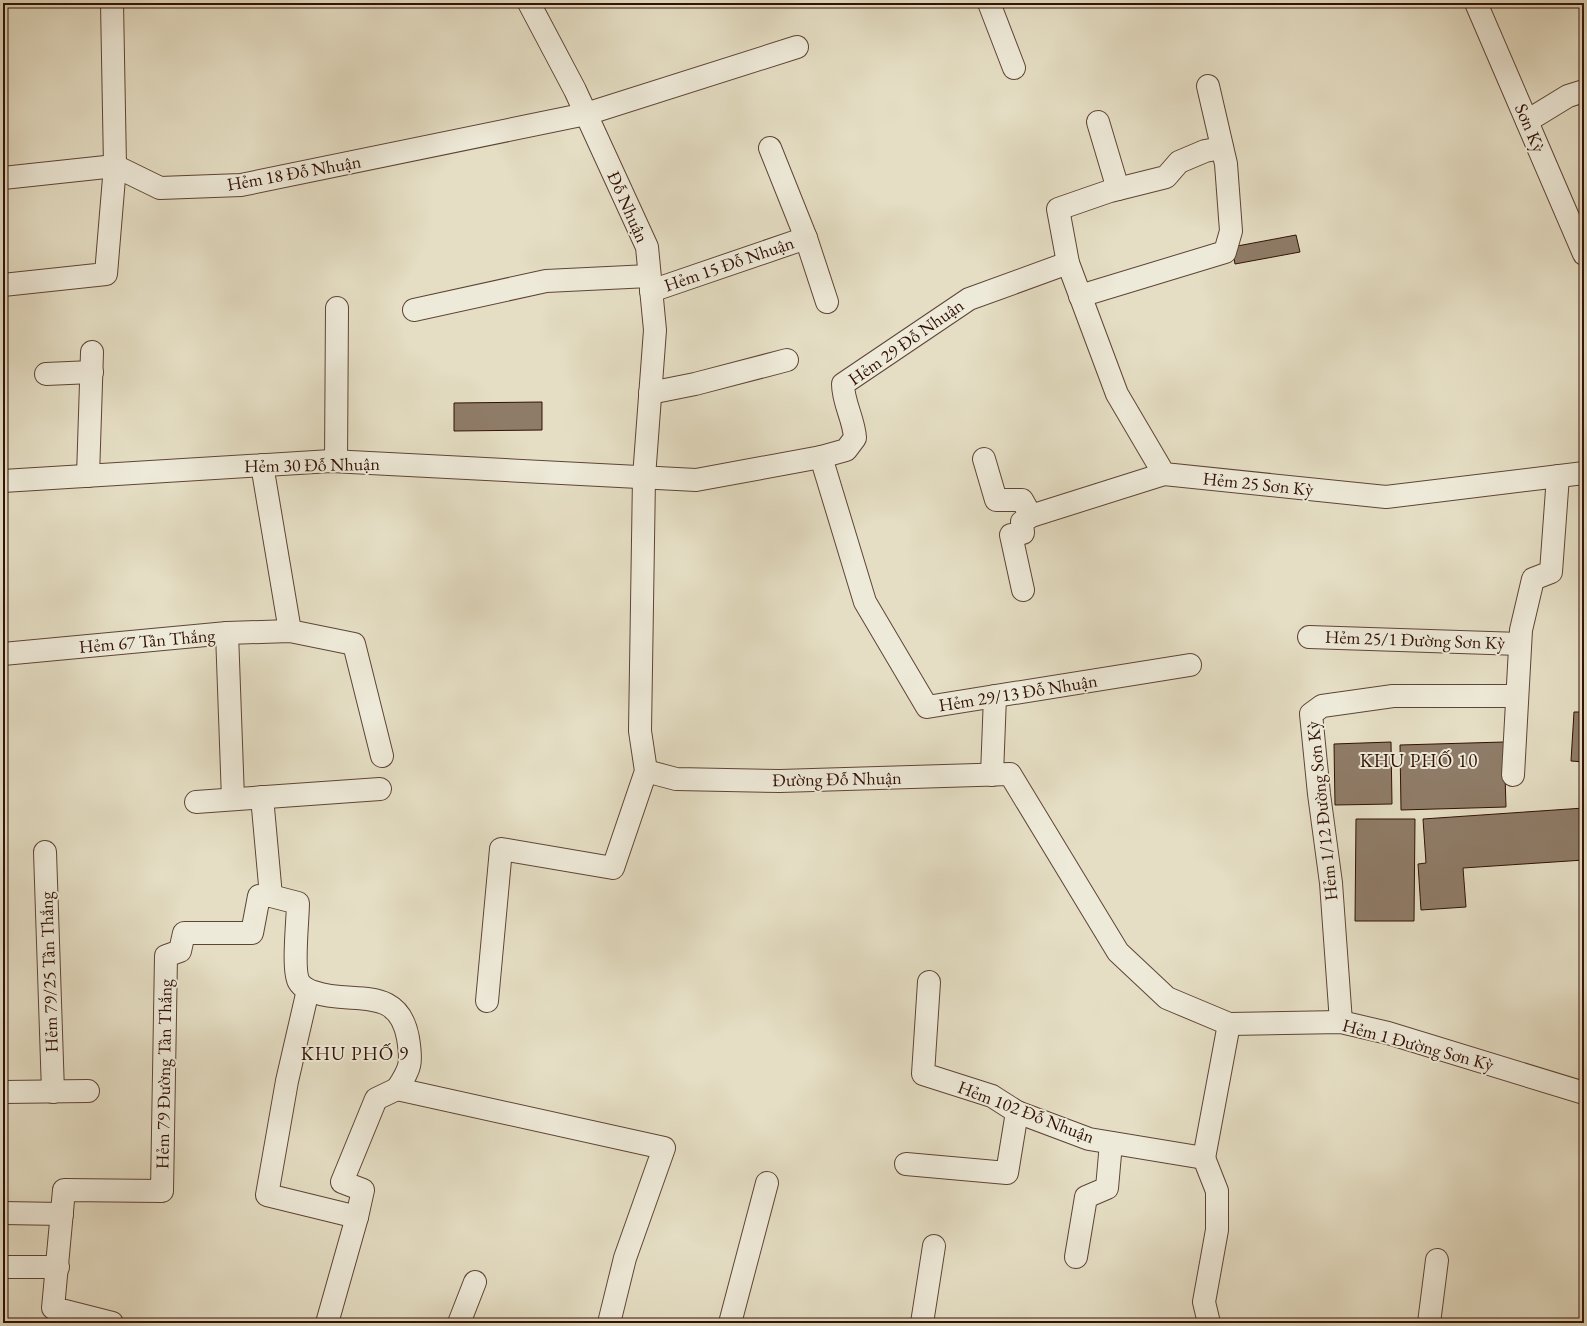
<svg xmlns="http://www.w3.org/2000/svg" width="1587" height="1326" viewBox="0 0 1587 1326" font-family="'EB Garamond',serif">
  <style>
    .building { fill: #8f7c68; stroke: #321105 }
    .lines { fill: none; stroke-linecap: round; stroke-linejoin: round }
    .minor-casing { stroke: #5f4435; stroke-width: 24 }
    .minor { stroke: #eeead9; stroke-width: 22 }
    .labels { text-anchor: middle; stroke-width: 4; stroke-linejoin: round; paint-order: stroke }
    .street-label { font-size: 18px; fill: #321105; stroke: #eeead9 }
    .neighbourhood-label { font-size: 19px; letter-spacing: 1px; fill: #321105; stroke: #eeead9 }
  </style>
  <rect width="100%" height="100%" fill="#e5dec4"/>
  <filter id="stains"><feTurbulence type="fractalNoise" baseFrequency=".005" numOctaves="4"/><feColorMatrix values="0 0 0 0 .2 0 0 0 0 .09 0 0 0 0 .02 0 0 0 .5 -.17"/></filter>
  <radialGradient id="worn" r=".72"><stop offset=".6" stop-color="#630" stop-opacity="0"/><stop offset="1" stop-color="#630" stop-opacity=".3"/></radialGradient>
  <g class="building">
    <polygon points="1296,235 1300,252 1235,264 1232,247"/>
    <polygon points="542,402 542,430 454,431 454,403"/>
    <polygon points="1574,712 1584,712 1584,762 1571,761"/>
    <polygon points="1391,742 1392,804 1335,805 1334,744"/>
    <polygon points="1504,742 1506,807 1401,810 1400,745"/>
    <polygon points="1584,808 1584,860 1463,868 1466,907 1421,910 1418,864 1426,863 1423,819"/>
    <polygon points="1356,819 1415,819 1414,921 1355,921"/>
  </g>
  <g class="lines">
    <g class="minor-casing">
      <g id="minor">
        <polyline points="989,3 1014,68"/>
        <polyline points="1476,3 1584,254"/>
        <polyline points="1527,121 1568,96 1584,91"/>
        <polyline points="1098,122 1118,189"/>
        <polyline points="770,148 806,238 827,302"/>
        <polyline points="1222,148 1205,151 1179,162 1166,177 1110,191 1058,209 1068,263 1117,394 1164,474 1386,497 1584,473"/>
        <polyline points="3,178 115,166 160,188 241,185 586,114 797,47"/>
        <polyline points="3,285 106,274 115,166 112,3"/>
        <polyline points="651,291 806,238"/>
        <polyline points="1080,296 1225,252 1231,231 1226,164 1208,86"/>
        <polyline points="414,310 546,281 649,276"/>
        <polyline points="46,374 92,372"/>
        <polyline points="650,393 695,384 787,360"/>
        <polyline points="821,457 865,602 927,707 1190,665"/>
        <polyline points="984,459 996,500 1022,500 1031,516"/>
        <polyline points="336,461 337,308"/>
        <polyline points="262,465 290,631"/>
        <polyline points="88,476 92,352"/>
        <path d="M3,481L331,461L696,480L821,457L846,450L855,438C854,419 843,403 843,384L969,299L1068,263"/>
        <polyline points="1023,590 1011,535 1023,533 1022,522 1031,516 1164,474"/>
        <polyline points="227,633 233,799"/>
        <polyline points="1309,637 1520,644"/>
        <polyline points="3,654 227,633 290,631 354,644 382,756"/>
        <polyline points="646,771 676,779 780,781 1010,774 1118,952 1167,998 1229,1024 1341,1022 1388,1033 1584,1093"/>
        <polyline points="992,775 995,696"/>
        <polyline points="1513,775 1521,630 1533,579 1551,572 1558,476"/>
        <polyline points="262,797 271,896"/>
        <polyline points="196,802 380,789"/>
        <polyline points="45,852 53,1092"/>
        <polyline points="929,982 923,1074 992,1096 1017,1112 1089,1139 1204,1158"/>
        <polyline points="308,990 287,1081 267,1195 357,1217"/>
        <polyline points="487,1001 501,849 613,868 646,771 640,731 644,477 655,330 647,247 575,90 529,3"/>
        <polyline points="1341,1022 1331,883 1319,794 1311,714 1322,706 1393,696 1517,696"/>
        <polyline points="397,1089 664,1148 625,1258 609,1323"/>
        <polyline points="3,1092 88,1091"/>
        <polyline points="1204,1158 1217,1191 1217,1230 1204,1302 1209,1323"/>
        <polyline points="1204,1158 1229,1024"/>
        <polyline points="906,1164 1007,1173 1017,1112"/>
        <polyline points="3,1213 62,1214"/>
        <polyline points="1076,1257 1086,1197 1107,1188 1111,1143"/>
        <polyline points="3,1267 58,1267"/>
        <path d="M112,1323L53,1308L64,1190L162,1191L166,956L180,951L184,933H252L259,896H271L298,903C298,919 292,970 299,982C302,987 309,991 314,992C352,1006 398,983 408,1038C412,1063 411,1068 397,1089"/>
        <polyline points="327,1323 357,1217 363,1190 342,1182 376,1099 397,1089"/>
        <polyline points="459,1323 475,1282"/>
        <polyline points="730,1323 767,1183"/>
        <polyline points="922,1323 934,1246"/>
        <polyline points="1429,1323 1437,1260"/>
      </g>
    </g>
    <use href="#minor" class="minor"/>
  </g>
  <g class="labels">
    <g class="street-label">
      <text transform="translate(1530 128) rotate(67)" y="6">Sơn Kỳ</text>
      <text transform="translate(294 173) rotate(-10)" y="6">Hẻm 18 Đỗ Nhuận</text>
      <text transform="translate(628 207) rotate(66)" y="6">Đỗ Nhuận</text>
      <text transform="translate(729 264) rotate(-19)" y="6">Hẻm 15 Đỗ Nhuận</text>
      <text transform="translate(906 342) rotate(-35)" y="6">Hẻm 29 Đỗ Nhuận</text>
      <text transform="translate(312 465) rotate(-1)" y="6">Hẻm 30 Đỗ Nhuận</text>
      <text transform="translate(1258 484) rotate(6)" y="6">Hẻm 25 Sơn Kỳ</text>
      <text transform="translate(1415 640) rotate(2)" y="6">Hẻm 25/1 Đường Sơn Kỳ</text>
      <text transform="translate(147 641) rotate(-5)" y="6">Hẻm 67 Tân Thắng</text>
      <text transform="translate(1018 693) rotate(-9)" y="6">Hẻm 29/13 Đỗ Nhuận</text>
      <text transform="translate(837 779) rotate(-1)" y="6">Đường Đỗ Nhuận</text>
      <text transform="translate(1322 811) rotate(-96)" y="6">Hẻm 1/12 Đường Sơn Kỳ</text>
      <text transform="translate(49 972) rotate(-92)" y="6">Hẻm 79/25 Tân Thắng</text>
      <text transform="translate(1418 1045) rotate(15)" y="6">Hẻm 1 Đường Sơn Kỳ</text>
      <text transform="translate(164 1074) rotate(-89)" y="6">Hẻm 79 Đường Tân Thắng</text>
      <text transform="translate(1026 1112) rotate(21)" y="6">Hẻm 102 Đỗ Nhuận</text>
    </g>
    <g class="neighbourhood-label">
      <text x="1419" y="767">KHU PHỐ 10</text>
      <text x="355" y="1060">KHU PHỐ 9</text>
    </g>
  </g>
  <rect width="1587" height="1326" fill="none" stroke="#e5dec4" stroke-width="16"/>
  <rect x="4" y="4" width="1579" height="1318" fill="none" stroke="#321105" stroke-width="2"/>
  <rect x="8" y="8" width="1571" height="1310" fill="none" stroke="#321105"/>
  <rect width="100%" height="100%" filter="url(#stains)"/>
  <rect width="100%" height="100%" fill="url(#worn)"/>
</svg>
